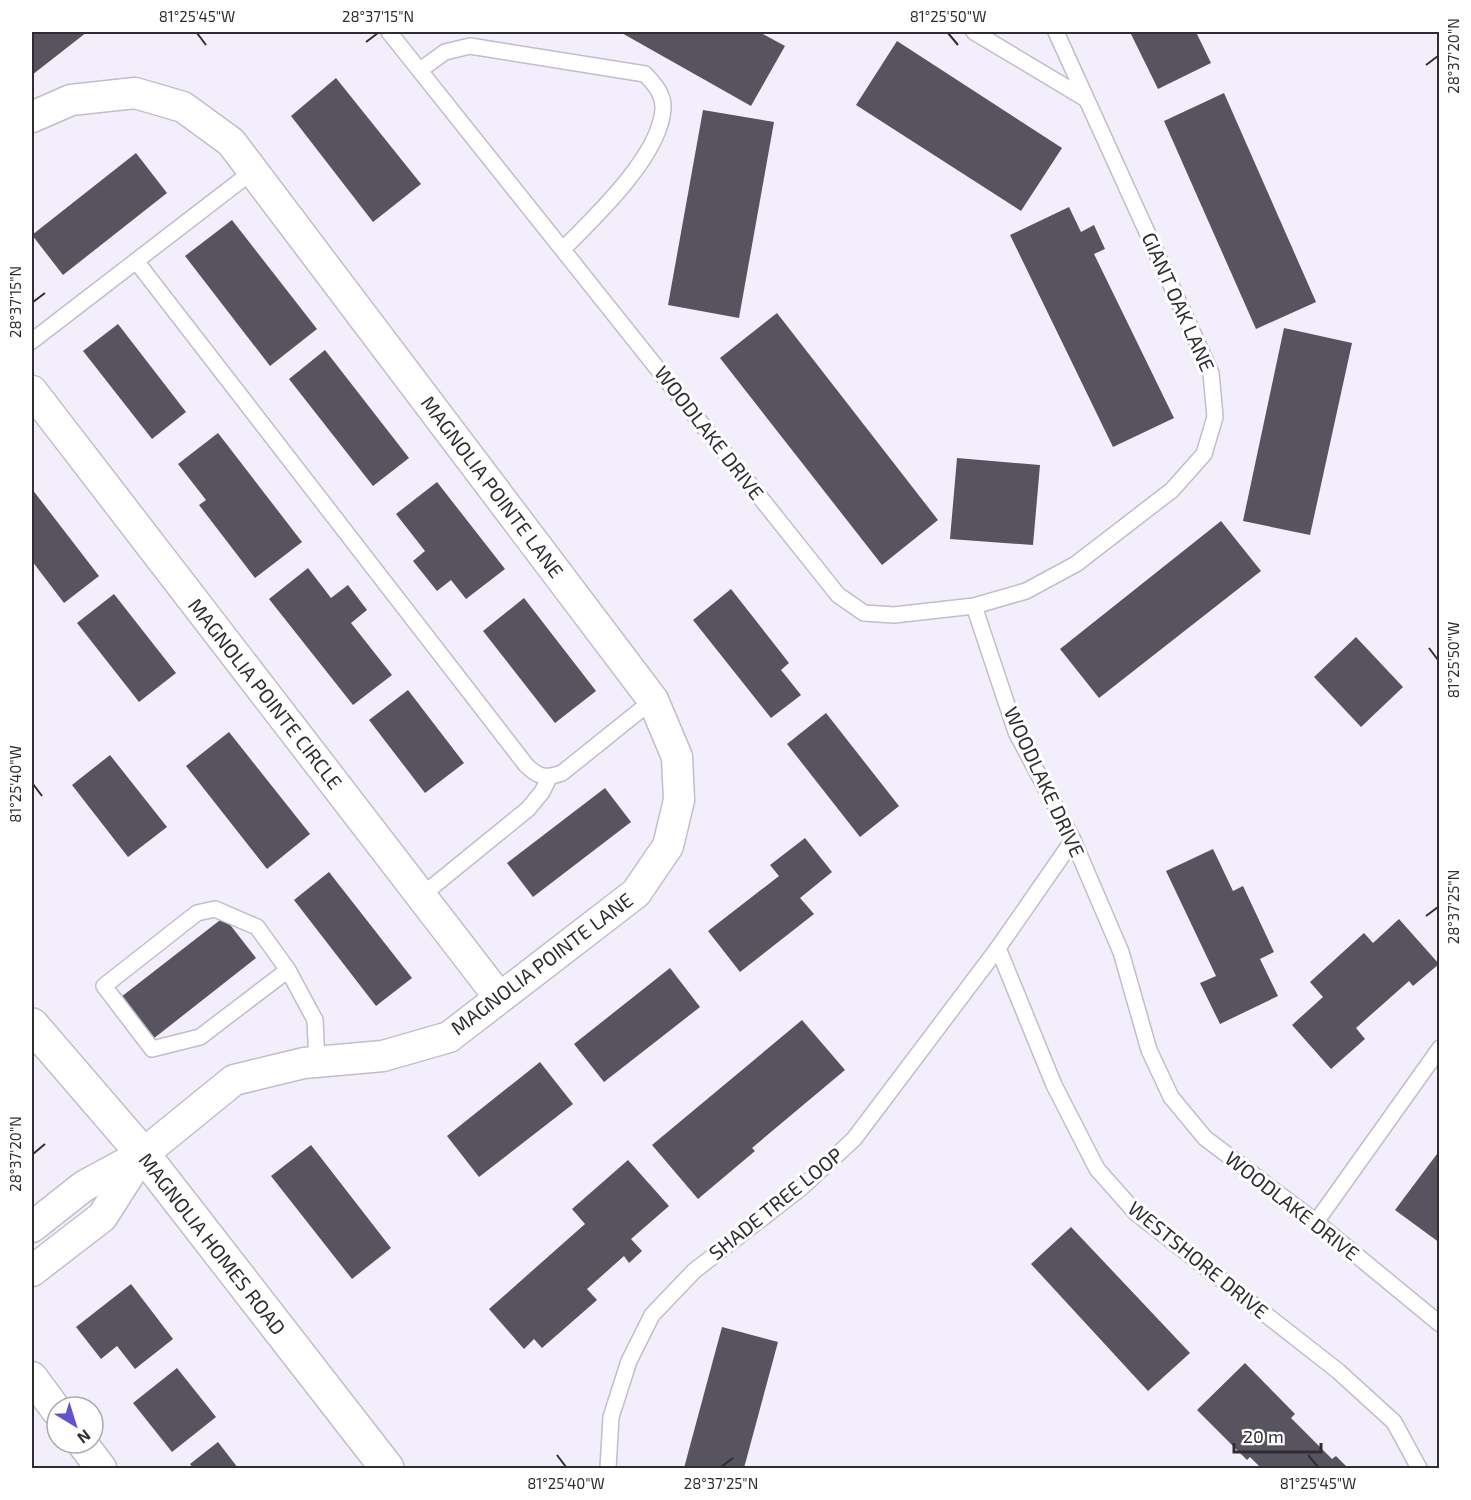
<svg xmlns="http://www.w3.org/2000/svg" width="1471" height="1500" viewBox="0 0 1471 1500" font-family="'Exo 2',sans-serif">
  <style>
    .building { fill: #58545f }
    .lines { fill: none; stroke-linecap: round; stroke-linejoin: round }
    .lane-casing { stroke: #c1bdca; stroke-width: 18 }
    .street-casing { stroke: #c1bdca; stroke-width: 33 }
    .secondary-casing { stroke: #c1bdca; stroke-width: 36 }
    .lane { stroke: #fff; stroke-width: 15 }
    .street { stroke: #fff; stroke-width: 30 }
    .secondary { stroke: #fff; stroke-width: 33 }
    .ticks { fill: none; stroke: #2f2d32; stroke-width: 2 }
    .labels { text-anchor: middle; stroke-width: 6; stroke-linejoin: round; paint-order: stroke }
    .street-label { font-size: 20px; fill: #2f2d32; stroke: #fff }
    .neatline { fill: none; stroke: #2f2d32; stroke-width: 2 }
    .ticks-label { font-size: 15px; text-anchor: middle; fill: #2f2d32 }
  </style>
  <rect width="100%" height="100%" fill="#f2eefb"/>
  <g class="building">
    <polygon points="32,32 87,32 32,75"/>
    <polygon points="620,32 759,32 785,46 751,106"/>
    <polygon points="1130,32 1196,32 1211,63 1158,89"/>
    <polygon points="897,41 1062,148 1021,211 856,105"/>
    <polygon points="336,78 421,184 373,222 291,116"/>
    <polygon points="1224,93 1316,302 1256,329 1164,121"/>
    <polygon points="703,110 774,122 739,318 668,305"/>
    <polygon points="136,153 167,193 63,275 32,235"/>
    <polygon points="1069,207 1081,232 1094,225 1105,249 1094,254 1174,418 1113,447 1010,235"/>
    <polygon points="232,220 317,329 270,366 185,256"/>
    <polygon points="777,313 938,520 882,565 720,358"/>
    <polygon points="118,324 186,412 152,439 83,351"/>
    <polygon points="1284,328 1352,343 1310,535 1243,521"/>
    <polygon points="325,350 409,458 373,486 289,379"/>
    <polygon points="218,433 302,542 255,578 199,505 206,500 178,464"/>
    <polygon points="957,458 1040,465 1033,545 950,539"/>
    <polygon points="437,482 505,569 466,599 451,580 437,591 413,561 425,551 396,514"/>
    <polygon points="32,489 99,576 64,603 32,561"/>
    <polygon points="1221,521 1261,571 1099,698 1060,649"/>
    <polygon points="308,568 331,598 348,585 367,610 351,623 392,675 353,705 269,599"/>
    <polygon points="731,589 789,663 781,670 801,695 771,718 693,620"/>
    <polygon points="114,594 176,673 139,702 77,623"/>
    <polygon points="524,598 596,691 555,723 483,631"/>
    <polygon points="1356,637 1403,687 1361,727 1314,677"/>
    <polygon points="408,690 464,763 425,793 369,720"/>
    <polygon points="826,713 899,806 860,837 787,744"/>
    <polygon points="229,732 310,834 267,869 186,766"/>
    <polygon points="110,755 167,827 128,857 72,785"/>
    <polygon points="605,788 631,822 533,897 507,863"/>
    <polygon points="805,838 832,872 800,898 814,914 740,972 708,931 779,876 770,865"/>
    <polygon points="1213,849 1233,891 1243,886 1274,952 1260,959 1278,996 1220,1024 1200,983 1216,976 1166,871"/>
    <polygon points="329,872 412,978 376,1006 294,900"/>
    <polygon points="224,917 256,958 153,1039 121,997"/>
    <polygon points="1399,919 1439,964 1413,986 1409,981 1356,1028 1365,1039 1331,1069 1292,1025 1323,997 1310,982 1364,933 1373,943"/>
    <polygon points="670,968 700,1007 604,1082 574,1044"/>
    <polygon points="802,1020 845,1070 752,1148 755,1151 698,1199 652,1145"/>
    <polygon points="540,1062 573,1104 479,1177 447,1136"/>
    <polygon points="311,1145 391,1248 352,1279 271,1176"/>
    <polygon points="1440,1150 1440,1243 1395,1210"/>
    <polygon points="628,1160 669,1206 631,1239 642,1251 629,1263 624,1256 587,1289 597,1300 542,1348 534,1339 524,1349 489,1309 585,1224 572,1209"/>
    <polygon points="1071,1227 1190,1353 1148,1391 1031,1264"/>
    <polygon points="131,1284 173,1339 135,1369 117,1346 101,1359 76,1327"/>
    <polygon points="722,1327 778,1342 744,1468 684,1468"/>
    <polygon points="1245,1363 1295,1414 1291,1418 1332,1459 1336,1456 1348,1468 1261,1468 1250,1457 1247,1460 1197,1410"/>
    <polygon points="177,1368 216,1417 172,1452 133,1403"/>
    <polygon points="218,1442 238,1468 193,1468 190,1464"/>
  </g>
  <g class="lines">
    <g class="lane-casing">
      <g id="lane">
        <polyline points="389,32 838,595 864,613 894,615 974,606 1026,591 1076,564 1172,490 1204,454 1215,417 1211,373 1056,32"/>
        <polyline points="974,32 1086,99"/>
        <path d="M420,70L445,52L470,46L645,74C654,84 664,94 663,109C660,156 595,217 563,249"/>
        <polyline points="136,261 253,171"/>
        <path d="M32,341L136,261L526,765C538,777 545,779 562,773L653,700"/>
        <polyline points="974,606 1016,732 1073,840 1121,952 1149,1050 1171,1097 1205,1138 1316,1222 1440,1324"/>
        <polyline points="421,896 528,809 542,792 549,778"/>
        <polyline points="998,948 1054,1085 1097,1169 1136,1213 1338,1371 1394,1422 1419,1468"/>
        <polyline points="288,970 200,1037 152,1049 104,986 197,913 215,909 257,927 288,970 315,1020 317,1062"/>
        <polyline points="1316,1222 1440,1048"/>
        <polyline points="608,1468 611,1417 629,1361 652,1315 694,1271 801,1188 854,1139 998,948 1073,840"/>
      </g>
    </g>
    <g class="street-casing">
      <g id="street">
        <polyline points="32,117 71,100 135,93 183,107 231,142 653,700 677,757 679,800 668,846 636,893 449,1037 383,1056 304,1063 234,1080 143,1154 84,1186 32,1227"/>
        <polyline points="32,391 499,997"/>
        <polyline points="32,1271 102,1217 141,1156"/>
        <polyline points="32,1377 57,1411"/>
        <polyline points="82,1443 101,1468"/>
      </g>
    </g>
    <g class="secondary-casing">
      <polyline id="secondary" points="32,1025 143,1154 387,1468"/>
    </g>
    <use href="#lane" class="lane"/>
    <use href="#street" class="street"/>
    <use href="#secondary" class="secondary"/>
  </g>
  <path class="ticks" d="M197,33L206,45M948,33L958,45M366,42L378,33M1426,65L1438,56M33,302L45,293M1429,648L1438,660M33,784L42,796M1426,916L1438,907M33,1154L45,1144M557,1455L566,1467M1308,1455L1318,1467M721,1467L733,1458"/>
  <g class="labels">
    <g class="street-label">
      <text transform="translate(1178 302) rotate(66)" y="7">GIANT OAK LANE</text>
      <text transform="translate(709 433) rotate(52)" y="7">WOODLAKE DRIVE</text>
      <text transform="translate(492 487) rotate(53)" y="7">MAGNOLIA POINTE LANE</text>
      <text transform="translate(265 694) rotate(52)" y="7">MAGNOLIA POINTE CIRCLE</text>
      <text transform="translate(1044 782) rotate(65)" y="7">WOODLAKE DRIVE</text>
      <text transform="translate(542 964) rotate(-37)" y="7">MAGNOLIA POINTE LANE</text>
      <text transform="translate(776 1204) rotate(-39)" y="7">SHADE TREE LOOP</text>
      <text transform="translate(1292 1206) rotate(38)" y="7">WOODLAKE DRIVE</text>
      <text transform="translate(212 1244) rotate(52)" y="7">MAGNOLIA HOMES ROAD</text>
      <text transform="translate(1198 1260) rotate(39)" y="7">WESTSHORE DRIVE</text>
    </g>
  </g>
  <rect width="1471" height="1500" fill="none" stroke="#ffffff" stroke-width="66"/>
  <g transform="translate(75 1425) rotate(142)"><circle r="28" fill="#ffffff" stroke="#acabad" stroke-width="1.5"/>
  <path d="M0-4.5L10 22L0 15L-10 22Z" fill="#5f54cd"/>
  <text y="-9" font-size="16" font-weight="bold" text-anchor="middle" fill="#2f2d32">N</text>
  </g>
  <path d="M1234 1443v9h87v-9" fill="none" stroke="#2f2d32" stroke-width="3"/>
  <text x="1243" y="1443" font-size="18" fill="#2f2d32" stroke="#ffffff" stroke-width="4.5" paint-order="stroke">20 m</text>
  <rect x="33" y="33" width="1405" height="1434" class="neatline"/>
  <g class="ticks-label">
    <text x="197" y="22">81°25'45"W</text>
    <text x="378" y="22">28°37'15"N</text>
    <text x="948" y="22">81°25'50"W</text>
    <text transform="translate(1454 56) rotate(-90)" y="5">28°37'20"N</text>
    <text transform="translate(16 302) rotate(-90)" y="5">28°37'15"N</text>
    <text transform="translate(1454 660) rotate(-90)" y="5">81°25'50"W</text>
    <text transform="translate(16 784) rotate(-90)" y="5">81°25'40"W</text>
    <text transform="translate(1454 907) rotate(-90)" y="5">28°37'25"N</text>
    <text transform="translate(16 1154) rotate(-90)" y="5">28°37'20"N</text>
    <text x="566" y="1489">81°25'40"W</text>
    <text x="721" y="1489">28°37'25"N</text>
    <text x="1318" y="1489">81°25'45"W</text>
  </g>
</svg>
